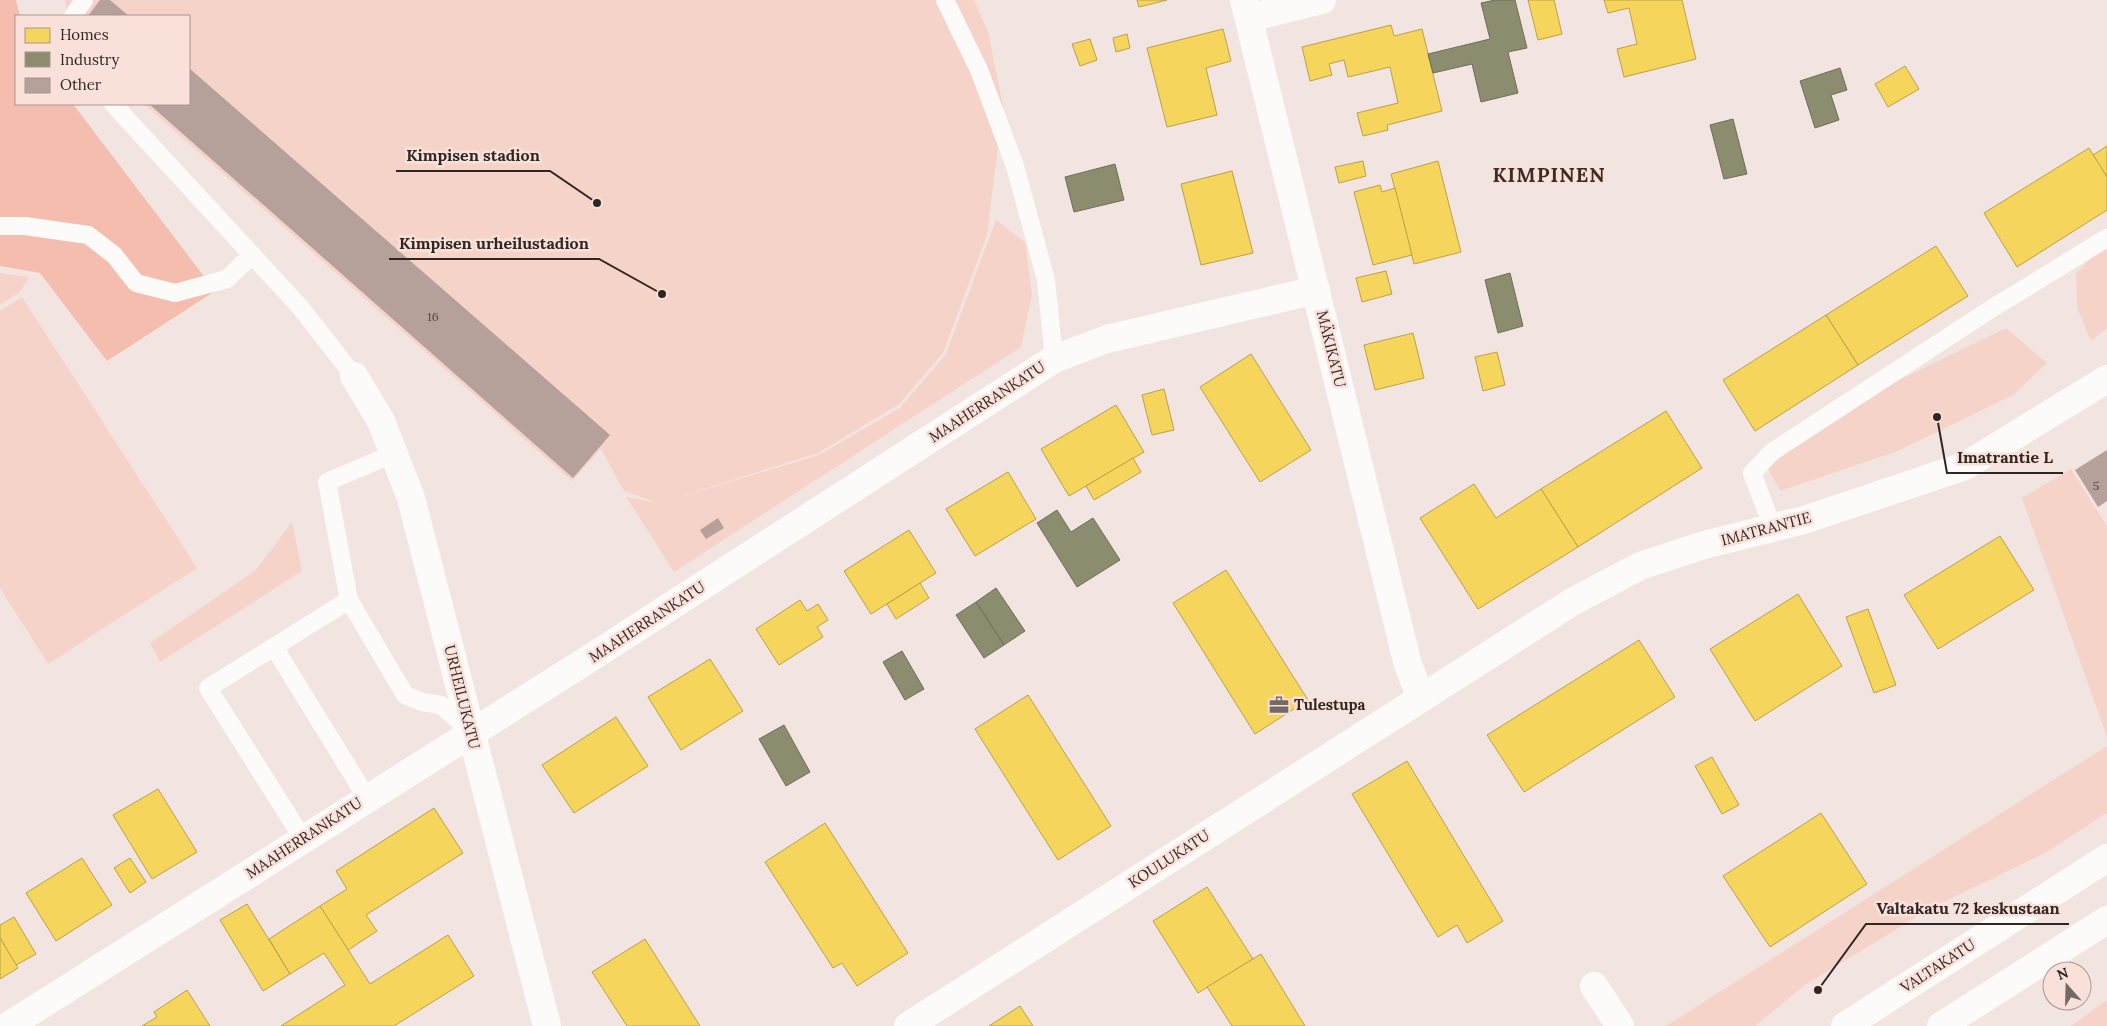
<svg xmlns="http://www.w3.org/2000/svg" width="2107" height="1026" viewBox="0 0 2107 1026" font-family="Lora,serif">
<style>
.green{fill:#f6d3c9}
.forest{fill:#f4bdae}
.homes{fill:#f6d55c;stroke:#baa04b}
.industry{fill:#8c8c6e;stroke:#706d58}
.building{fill:#b6a09a}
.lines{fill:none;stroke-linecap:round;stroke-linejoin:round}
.lane{stroke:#fdfbfa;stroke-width:18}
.street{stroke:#fdfbfa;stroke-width:28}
.secondary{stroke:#fdfbfa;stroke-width:28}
.primary{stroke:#fdfbfa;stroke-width:28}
.labels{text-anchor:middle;stroke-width:5;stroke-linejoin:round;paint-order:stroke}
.number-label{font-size:12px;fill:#514442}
.street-label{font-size:15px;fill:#2f2624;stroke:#f9e1da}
.poi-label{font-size:15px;font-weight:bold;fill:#2f2624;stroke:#f9e1da;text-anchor:start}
.district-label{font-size:20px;font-weight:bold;letter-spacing:1px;fill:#3d2b26;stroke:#f9e1da}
.leader{fill:none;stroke:#2f2624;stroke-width:2}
.callout-dot{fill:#2f2624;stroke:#f9e1da;stroke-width:2}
.callout-label{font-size:16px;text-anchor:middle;font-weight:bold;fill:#2f2624;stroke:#f9e1da;stroke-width:5;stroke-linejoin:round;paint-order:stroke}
</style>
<rect width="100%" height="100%" fill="#f2e5e1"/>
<!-- green -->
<g class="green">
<path d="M 65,0 L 974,0 L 988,32 L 1003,106 L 987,235 L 943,353 L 899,404 L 818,453 L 660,503 L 819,455 L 900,408 L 946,354 L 996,220 L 1025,242 L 1032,295 L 1021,347 L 674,572 L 626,497 L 658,503 L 624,491 L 601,449 L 572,481 L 144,104 L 189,104 L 189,16 L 67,16 Z"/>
<path d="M 2107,241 L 2107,328 L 2091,341 L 2077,308 L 2076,274 Z"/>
<path d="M 0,273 L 29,277 L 19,293 L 0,305 Z"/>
<path d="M 22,297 L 197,568 L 48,664 L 0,588 L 0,311 Z"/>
<path d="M 2006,328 L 2047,363 L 2013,395 L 1898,451 L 1780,491 L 1768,468 L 1787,450 L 1895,382 Z"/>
<path d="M 2071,469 L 2107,526 L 2107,737 L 2022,498 Z"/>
<path d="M 292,522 L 302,571 L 160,662 L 150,643 L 256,570 Z"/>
<path d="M 2107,746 L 2107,813 L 2045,853 L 1933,907 L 1805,985 L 1755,1026 L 1666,1026 Z"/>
<path d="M 2107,1000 L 2107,1026 L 2071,1026 Z"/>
</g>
<!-- forest -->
<path class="forest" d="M 0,0 L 16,0 L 20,16 L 16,16 L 16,104 L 73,104 L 215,291 L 107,361 L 40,273 L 0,266 Z"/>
<!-- homes -->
<g class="homes">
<path d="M 1137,0 L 1167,0 L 1139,7 Z"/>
<path d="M 1528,0 L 1554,0 L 1562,34 L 1538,40 Z"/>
<path d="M 1604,0 L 1682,0 L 1696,59 L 1624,77 L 1617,49 L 1637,44 L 1629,8 L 1608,13 Z"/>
<path d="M 1391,25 L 1394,36 L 1422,29 L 1442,111 L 1387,125 L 1388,130 L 1363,136 L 1357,113 L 1398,103 L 1390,67 L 1348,77 L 1344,60 L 1329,64 L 1332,75 L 1310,81 L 1302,47 Z"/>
<path d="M 1223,29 L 1231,61 L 1206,68 L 1217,115 L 1167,127 L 1147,48 Z"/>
<path d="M 1127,34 L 1130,48 L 1116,52 L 1113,38 Z"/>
<path d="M 1090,39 L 1097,60 L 1080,66 L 1072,44 Z"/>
<path d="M 1905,66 L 1919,89 L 1888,107 L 1875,84 Z"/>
<path d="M 2107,146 L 2107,177 L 2093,155 Z"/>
<path d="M 2089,148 L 2107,177 L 2107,210 L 2017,267 L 1984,213 Z"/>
<path d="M 1363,161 L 1366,176 L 1339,183 L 1335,167 Z"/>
<path d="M 1438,161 L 1461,252 L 1414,264 L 1391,174 Z"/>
<path d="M 1232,171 L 1253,253 L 1201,265 L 1181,184 Z"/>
<path d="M 1380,185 L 1382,192 L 1395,188 L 1412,255 L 1373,265 L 1354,192 Z"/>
<path d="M 1936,246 L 1968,296 L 1858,365 L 1826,315 Z"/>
<path d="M 1386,271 L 1392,294 L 1362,302 L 1356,278 Z"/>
<path d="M 1826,315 L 1858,365 L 1755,431 L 1723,380 Z"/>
<path d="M 1413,333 L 1424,378 L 1375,390 L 1364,345 Z"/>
<path d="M 1497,352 L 1505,385 L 1483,391 L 1475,357 Z"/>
<path d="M 1251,354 L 1311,450 L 1260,482 L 1200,387 Z"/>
<path d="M 1164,389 L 1174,430 L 1152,435 L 1142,395 Z"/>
<path d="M 1116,405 L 1144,452 L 1069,496 L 1041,449 Z"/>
<path d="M 1666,411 L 1702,468 L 1578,547 L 1541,489 Z"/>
<path d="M 1133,458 L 1141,472 L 1094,500 L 1086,486 Z"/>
<path d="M 1008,472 L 1036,519 L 975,556 L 946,509 Z"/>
<path d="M 1474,484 L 1496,518 L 1541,489 L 1578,547 L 1478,609 L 1420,518 Z"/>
<path d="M 909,530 L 936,573 L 871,614 L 844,571 Z"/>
<path d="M 2000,536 L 2034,590 L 1938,649 L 1904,595 Z"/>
<path d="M 1226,570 L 1308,700 L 1255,734 L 1173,603 Z"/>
<path d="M 920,583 L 929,598 L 896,619 L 887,604 Z"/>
<path d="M 1798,594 L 1842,666 L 1755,721 L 1710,649 Z"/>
<path d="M 800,600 L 807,611 L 818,604 L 828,620 L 817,627 L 823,637 L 779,665 L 756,629 Z"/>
<path d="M 1868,609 L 1896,685 L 1874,693 L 1846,617 Z"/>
<path d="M 1639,640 L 1675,697 L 1524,792 L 1487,735 Z"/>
<path d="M 710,659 L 743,711 L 681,750 L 648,697 Z"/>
<path d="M 1028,695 L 1111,826 L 1058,860 L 975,729 Z"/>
<path d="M 616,717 L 648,766 L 574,813 L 542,765 Z"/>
<path d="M 1712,757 L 1739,805 L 1722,814 L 1695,766 Z"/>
<path d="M 1407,761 L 1503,921 L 1467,943 L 1457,925 L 1438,937 L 1352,794 Z"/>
<path d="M 158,789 L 197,852 L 152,879 L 113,815 Z"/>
<path d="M 434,808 L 463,853 L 366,915 L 377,931 L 348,950 L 320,906 L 347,889 L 336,871 Z"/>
<path d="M 1821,813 L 1867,884 L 1770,947 L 1723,876 Z"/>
<path d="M 825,823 L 908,953 L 857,986 L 842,963 L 833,968 L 765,862 Z"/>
<path d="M 82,858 L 112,905 L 56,941 L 26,893 Z"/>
<path d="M 130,858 L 146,882 L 130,893 L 114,868 Z"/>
<path d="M 1207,887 L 1253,959 L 1198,993 L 1153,921 Z"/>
<path d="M 247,904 L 290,974 L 263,991 L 220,920 Z"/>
<path d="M 320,906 L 370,984 L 448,935 L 474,976 L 394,1026 L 281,1026 L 345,985 L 324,953 L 290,974 L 269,939 Z"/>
<path d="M 14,917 L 36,954 L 16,965 L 0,938 L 0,925 Z"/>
<path d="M 0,938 L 18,968 L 0,979 Z"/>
<path d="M 645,939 L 700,1026 L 627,1026 L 592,972 Z"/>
<path d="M 1261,954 L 1305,1026 L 1232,1026 L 1207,987 Z"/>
<path d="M 187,990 L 210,1026 L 142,1026 L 157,1017 L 154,1012 Z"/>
<path d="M 1020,1006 L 1033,1026 L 989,1026 Z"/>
</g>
<!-- industry -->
<g class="industry">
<path d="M 1495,0 L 1515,0 L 1527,48 L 1508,52 L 1518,93 L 1481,102 L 1472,64 L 1433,73 L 1428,54 L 1490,39 L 1481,3 Z"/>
<path d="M 1840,68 L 1847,90 L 1831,95 L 1839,120 L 1815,128 L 1800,81 Z"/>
<path d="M 1733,119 L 1747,174 L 1724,179 L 1710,125 Z"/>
<path d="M 1115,164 L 1124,200 L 1074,212 L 1065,177 Z"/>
<path d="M 1510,273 L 1523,326 L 1498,333 L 1485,280 Z"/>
<path d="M 1057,510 L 1071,532 L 1093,518 L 1120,560 L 1077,587 L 1037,523 Z"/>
<path d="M 996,588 L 1025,631 L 1004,645 L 976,602 Z"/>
<path d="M 976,602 L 1004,645 L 984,658 L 956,615 Z"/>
<path d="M 902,651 L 924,689 L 905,700 L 883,662 Z"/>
<path d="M 784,725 L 810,772 L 786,786 L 759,739 Z"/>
</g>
<!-- building -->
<g class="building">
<path d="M 100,0 L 110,0 L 129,16 L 88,16 Z"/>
<path d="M 189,68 L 610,435 L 573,478 L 149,104 L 189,104 Z"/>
<path d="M 2107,450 L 2107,501 L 2098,507 L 2075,470 Z"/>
<path d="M 718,518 L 724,528 L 706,539 L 700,530 Z"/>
</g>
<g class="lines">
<!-- lane -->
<g class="lane">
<path d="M 945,0 L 979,70 L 1015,166 L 1046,280 L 1054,359"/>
<path d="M 73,16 L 84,0"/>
<path d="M 113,104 L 300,307 L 354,376"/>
<path d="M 0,226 L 25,226 L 88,235 L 114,255 L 136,283 L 175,293 L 227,279 L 251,256"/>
<path d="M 395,453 L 327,482 L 349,600 L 405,695 L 422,702 L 441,705 L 470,731"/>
<path d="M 1773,528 L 1752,473 L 1772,452 L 1991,309 L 2107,238"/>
<path d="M 274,647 L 367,798"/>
<path d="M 303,839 L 208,688 L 349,600"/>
</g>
<!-- street -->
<g class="street">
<path d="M 1244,0 L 1408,665 L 1421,698"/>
<path d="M 1249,18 L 1322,0"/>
<path d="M 354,376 L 381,421 L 411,498 L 547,1026"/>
<path d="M 1594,986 L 1620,1026"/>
<path d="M 8,1026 L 581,664 L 1054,359 L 1107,339 L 1316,290"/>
</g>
<!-- secondary -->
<path class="secondary" d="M 908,1026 L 1572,602 L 1640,566 L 1704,545 L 1804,520 L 1965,466 L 2107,379"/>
<!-- primary -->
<g class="primary">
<path d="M 1845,1026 L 2107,858"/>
<path d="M 1941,1026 L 2107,920"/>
</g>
</g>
<!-- icons -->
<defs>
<symbol id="office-bare" viewBox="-9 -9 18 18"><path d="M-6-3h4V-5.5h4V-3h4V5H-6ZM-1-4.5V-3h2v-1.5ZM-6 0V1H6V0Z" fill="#736966" stroke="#f9e1da" stroke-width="2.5" paint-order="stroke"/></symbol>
</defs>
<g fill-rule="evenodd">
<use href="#office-bare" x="1265" y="691" width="28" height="28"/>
</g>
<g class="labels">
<!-- number labels -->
<g class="number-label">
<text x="433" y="321">16</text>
<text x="2096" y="490">5</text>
</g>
<!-- street labels -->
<g class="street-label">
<text transform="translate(1331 349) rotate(76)" y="5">MÄKIKATU</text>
<text transform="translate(987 402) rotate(-33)" y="5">MAAHERRANKATU</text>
<text transform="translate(1766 529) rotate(-15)" y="5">IMATRANTIE</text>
<text transform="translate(647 622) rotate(-33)" y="5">MAAHERRANKATU</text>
<text transform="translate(462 697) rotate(76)" y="5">URHEILUKATU</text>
<text transform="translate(304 838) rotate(-33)" y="5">MAAHERRANKATU</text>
<text transform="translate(1169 859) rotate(-33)" y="5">KOULUKATU</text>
<text transform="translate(1938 966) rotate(-33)" y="5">VALTAKATU</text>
</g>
<!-- poi labels -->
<g class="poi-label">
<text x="1294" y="710">Tulestupa</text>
</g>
<!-- district labels -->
<g class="district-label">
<text x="1549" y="182">KIMPINEN</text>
</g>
</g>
<!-- callouts -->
<path class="leader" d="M597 203L550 171H396M662 294L599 259H389M1937 417L1947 473H2063M1818 990L1866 924H2069"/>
<g class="callout-dot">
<circle cx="597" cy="203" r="5"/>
<circle cx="662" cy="294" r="5"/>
<circle cx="1937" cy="417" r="5"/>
<circle cx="1818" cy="990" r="5"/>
</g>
<g class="callout-label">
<text x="473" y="161">Kimpisen stadion</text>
<text x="494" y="249">Kimpisen urheilustadion</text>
<text x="2005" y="463">Imatrantie L</text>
<text x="1968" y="914">Valtakatu 72 keskustaan</text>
</g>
<!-- legend -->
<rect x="15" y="15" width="175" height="90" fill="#f9e1da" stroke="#a89691"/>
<rect x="25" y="28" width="25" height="15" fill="#f6d55c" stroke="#a89691"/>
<text x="60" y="40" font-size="15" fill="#2f2624">Homes</text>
<rect x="25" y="52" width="25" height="15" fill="#8c8c6e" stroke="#a89691"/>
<text x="60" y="65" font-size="15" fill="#2f2624">Industry</text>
<rect x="25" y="78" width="25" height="15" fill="#b6a09a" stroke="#a89691"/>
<text x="60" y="90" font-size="15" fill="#2f2624">Other</text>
<!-- north arrow -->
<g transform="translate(2067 986) rotate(340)"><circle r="24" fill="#f9e1da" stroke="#a89691"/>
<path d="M0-4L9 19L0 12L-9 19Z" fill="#736966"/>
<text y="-8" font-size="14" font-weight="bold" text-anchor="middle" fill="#2f2624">N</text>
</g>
</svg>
